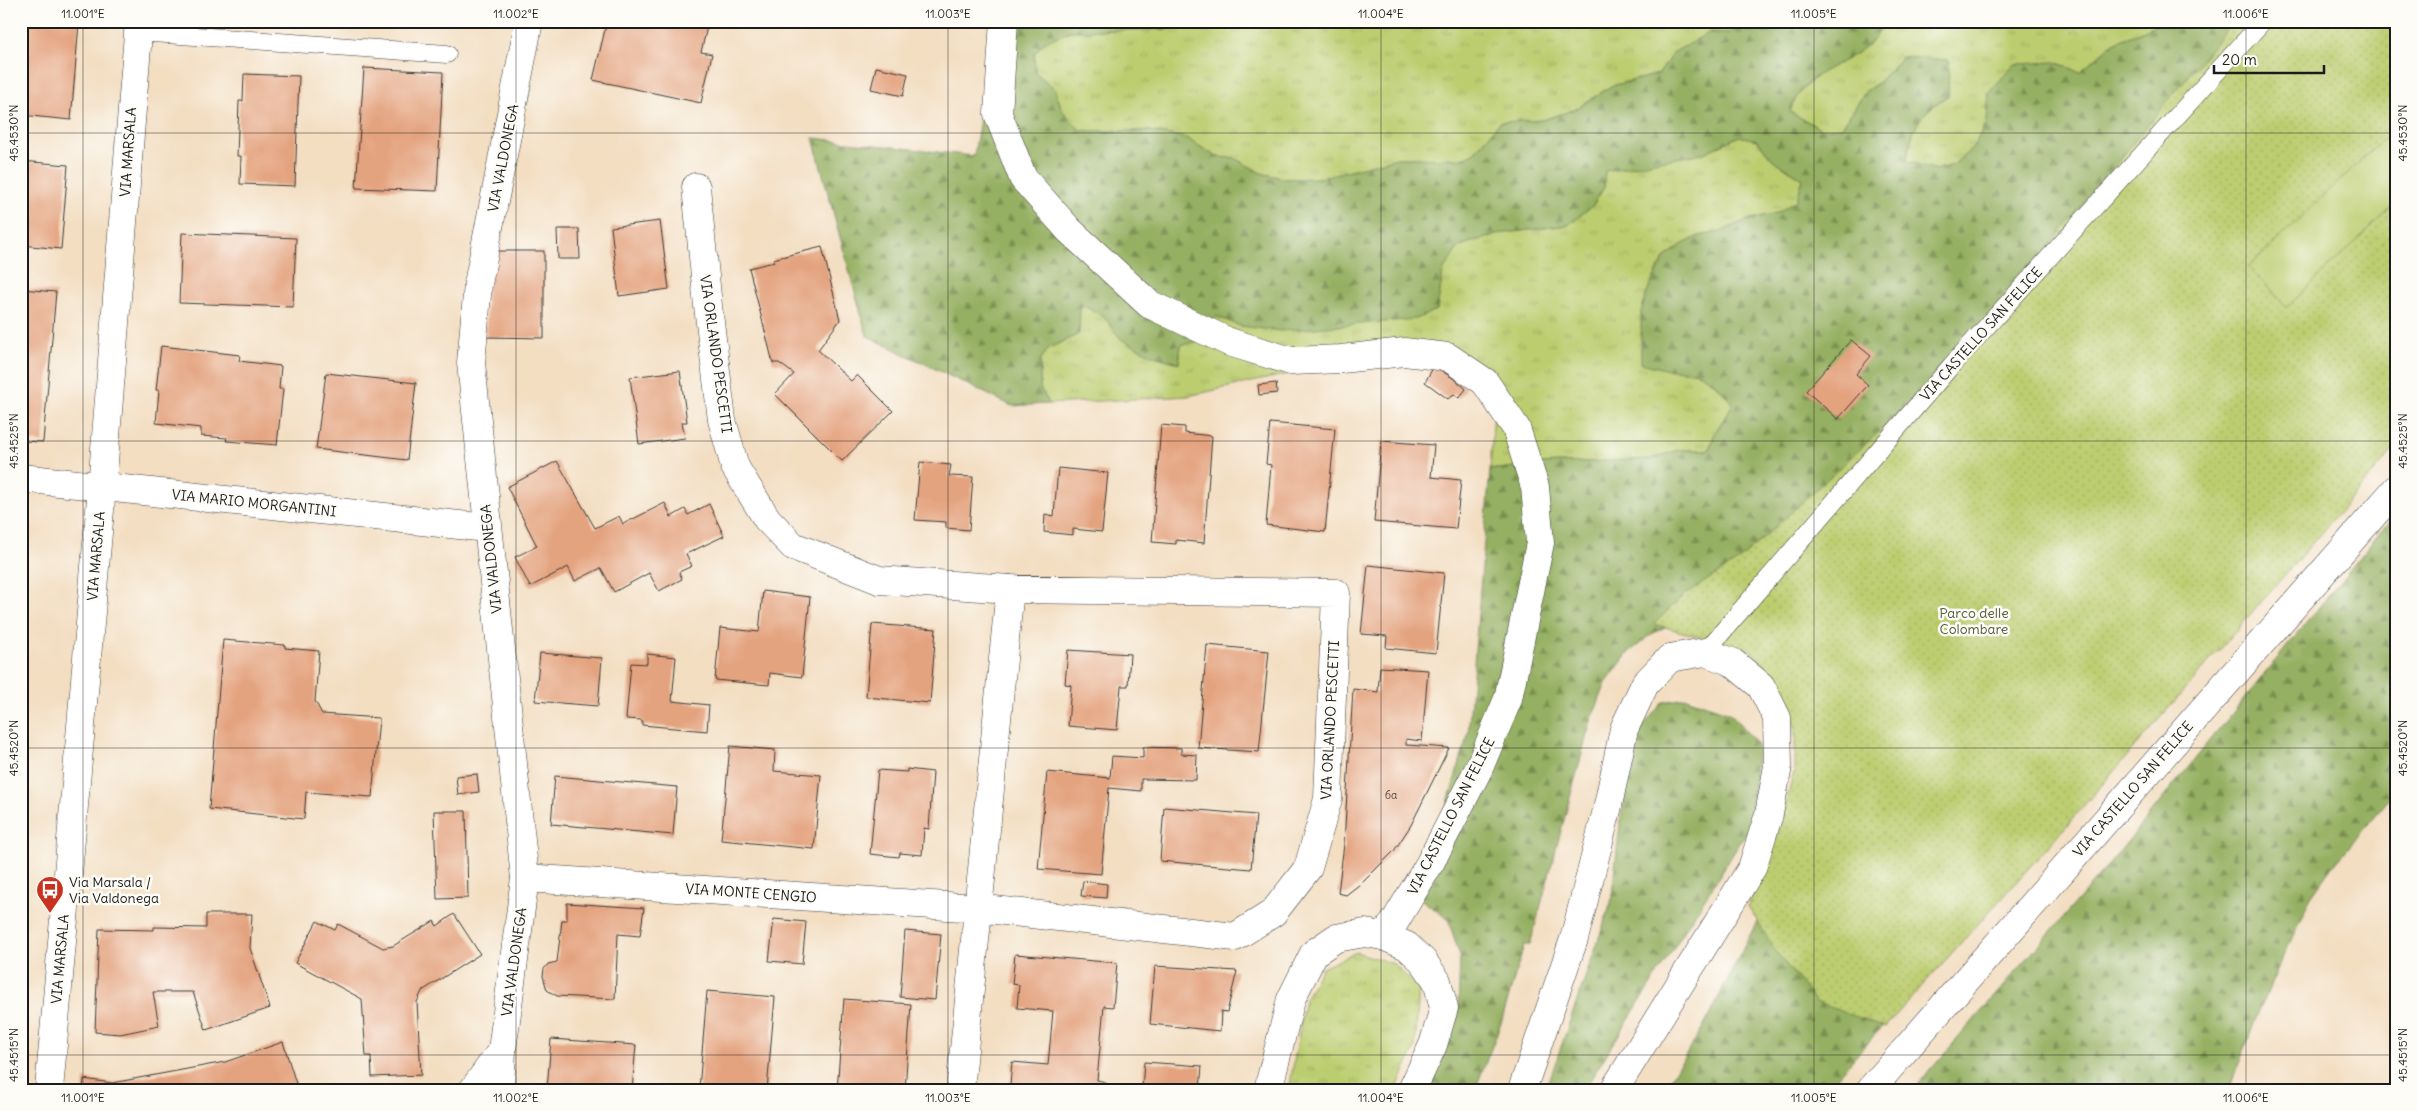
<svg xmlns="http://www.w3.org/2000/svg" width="2417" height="1111" viewBox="0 0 2417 1111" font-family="Delius,sans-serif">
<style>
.grass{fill:url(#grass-tufts);stroke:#6c7446}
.forest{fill:url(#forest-firs);stroke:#58663f}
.park{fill:url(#park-dots);stroke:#6c7446}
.garden{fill:#bccd70;stroke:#6c7446}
.building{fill:#e4a37f}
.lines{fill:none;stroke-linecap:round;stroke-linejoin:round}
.service-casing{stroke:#3c3935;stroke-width:19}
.minor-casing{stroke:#3c3935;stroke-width:29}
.tertiary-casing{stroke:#3c3935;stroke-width:29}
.service{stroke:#fff;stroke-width:18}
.minor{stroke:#fff;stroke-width:28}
.tertiary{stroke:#fff;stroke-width:28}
.ticks{fill:none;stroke:#1c1c1c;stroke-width:1;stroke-opacity:0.45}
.labels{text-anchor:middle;stroke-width:5;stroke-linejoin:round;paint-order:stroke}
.number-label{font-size:11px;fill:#4e3e35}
.street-label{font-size:14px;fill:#1c1c1c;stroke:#fdfcf7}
.park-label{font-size:14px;fill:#545a39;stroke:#fdfcf7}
.poi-label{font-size:14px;fill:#1c1c1c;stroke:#fdfcf7;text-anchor:start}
.neatline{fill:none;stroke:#1c1c1c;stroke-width:2}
.ticks-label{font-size:12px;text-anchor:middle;fill:#1c1c1c}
</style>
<defs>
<pattern id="grass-tufts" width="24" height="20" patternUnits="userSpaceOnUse" patternTransform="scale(1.25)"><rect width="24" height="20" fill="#bccd70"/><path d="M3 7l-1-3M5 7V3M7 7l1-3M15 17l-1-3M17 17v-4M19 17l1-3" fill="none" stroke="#a1af60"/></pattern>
<pattern id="forest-firs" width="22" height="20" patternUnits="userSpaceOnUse" patternTransform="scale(1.25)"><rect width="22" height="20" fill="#95b062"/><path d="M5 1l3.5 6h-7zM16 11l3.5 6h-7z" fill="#798e50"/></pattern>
<pattern id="park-dots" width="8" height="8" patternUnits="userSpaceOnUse" patternTransform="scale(1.25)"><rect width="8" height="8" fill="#bccd70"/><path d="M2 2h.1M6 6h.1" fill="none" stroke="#a1af60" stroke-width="1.8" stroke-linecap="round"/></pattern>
</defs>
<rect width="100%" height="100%" fill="#fdfcf7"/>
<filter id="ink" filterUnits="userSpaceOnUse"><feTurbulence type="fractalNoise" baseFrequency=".02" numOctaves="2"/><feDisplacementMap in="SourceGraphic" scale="10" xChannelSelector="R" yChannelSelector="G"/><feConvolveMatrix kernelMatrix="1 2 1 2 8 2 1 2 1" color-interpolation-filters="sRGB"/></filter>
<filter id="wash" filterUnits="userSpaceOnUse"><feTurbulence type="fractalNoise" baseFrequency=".0096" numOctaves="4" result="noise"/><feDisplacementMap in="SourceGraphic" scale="20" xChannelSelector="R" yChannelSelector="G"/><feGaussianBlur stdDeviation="1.12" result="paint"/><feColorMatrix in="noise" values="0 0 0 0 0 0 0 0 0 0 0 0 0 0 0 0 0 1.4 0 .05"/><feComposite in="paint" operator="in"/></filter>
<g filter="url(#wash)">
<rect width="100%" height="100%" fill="#f3dec2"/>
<!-- grass -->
<g class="grass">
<path d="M 1237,21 L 1742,21 L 1737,28 L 1728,34 L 1710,32 L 1673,53 L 1659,74 L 1611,86 L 1576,109 L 1543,120 L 1500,122 L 1473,154 L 1458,159 L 1397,158 L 1320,178 L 1286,179 L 1261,173 L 1234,158 L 1217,157 L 1186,138 L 1150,131 L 1081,131 L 1062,110 L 1055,89 L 1035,72 L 1034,54 L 1044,42 L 1070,31 L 1168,29 L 1184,25 Z"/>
<path d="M 1885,21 L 2158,21 L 2156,25 L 2112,44 L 2080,72 L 2055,62 L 1989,92 L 1987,123 L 1972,149 L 1953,165 L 1936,170 L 1907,161 C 1911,128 1919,113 1948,96 L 1949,60 L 1902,57 L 1878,83 L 1866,91 L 1842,127 L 1821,129 L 1790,112 L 1795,97 L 1824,69 L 1847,59 L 1872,40 Z"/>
<path d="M 1739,136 L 1757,140 L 1772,159 L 1803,179 L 1796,201 L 1777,213 L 1747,220 L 1720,232 L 1699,236 L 1665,257 L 1649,287 L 1641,312 L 1664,369 C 1703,372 1708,373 1733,404 L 1715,433 L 1709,450 L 1678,450 L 1652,459 L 1540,464 L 1490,470 L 1494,410 L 1430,343 L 1188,396 L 1049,404 L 1040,388 L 1040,360 L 1049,348 L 1079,334 L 1080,304 L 1103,316 L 1122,339 L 1154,356 L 1179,363 L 1181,345 L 1216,316 L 1240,326 L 1437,310 L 1443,271 L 1459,246 L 1497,234 L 1568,225 L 1593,205 L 1604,187 L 1604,171 L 1704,153 Z"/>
<path d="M 1356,952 L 1394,964 L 1419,989 L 1415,1048 L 1396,1090 L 1289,1090 L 1305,999 L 1322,968 Z"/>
</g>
<!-- forest -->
<g class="forest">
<path d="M 996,21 L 1237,21 L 1184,25 L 1168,29 L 1070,31 L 1044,42 L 1034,54 L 1035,72 L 1055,89 L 1062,110 L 1081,131 L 1150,131 L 1186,138 L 1217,157 L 1234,158 L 1261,173 L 1286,179 L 1320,178 L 1397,158 L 1458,159 L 1473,154 L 1500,122 L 1543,120 L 1576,109 L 1611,86 L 1659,74 L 1673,53 L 1710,32 L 1728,34 L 1737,28 L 1742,21 L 1885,21 C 1881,27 1877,36 1872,41 C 1844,69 1805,67 1790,112 L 1821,129 L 1842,127 L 1866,91 L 1878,83 L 1902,57 L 1949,60 L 1948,96 C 1919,112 1911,128 1907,161 L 1936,170 L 1953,165 L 1972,149 L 1987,123 L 1989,92 L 2015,64 L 2055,62 L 2080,72 L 2112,44 L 2156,25 L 2158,21 L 2190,21 L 2210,28 L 2214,21 L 2396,21 L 2121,756 L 1826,1090 L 1664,1090 L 1705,1024 L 1781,874 L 1812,787 L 1787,666 L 1679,620 L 1655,632 L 1629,652 L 1606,683 L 1590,724 L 1530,945 L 1524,945 L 1501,1023 L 1475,1090 L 1423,1090 L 1458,1010 L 1460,956 L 1448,919 L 1419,898 L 1468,735 L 1490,470 L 1540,464 L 1652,459 L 1678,450 L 1709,450 L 1715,433 L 1733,404 L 1717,385 L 1697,372 L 1664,369 L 1641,363 L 1641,312 L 1649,287 L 1665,257 L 1683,244 L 1699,236 L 1720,232 L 1747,220 L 1777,213 L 1796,201 L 1803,179 L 1772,159 L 1757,140 L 1739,136 L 1704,153 L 1605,171 L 1604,187 L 1593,205 L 1568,225 L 1497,234 L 1459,246 L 1443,271 L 1437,310 L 1416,319 L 1281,331 L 1240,326 L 1216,316 L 1206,339 L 1181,345 L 1179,363 L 1154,356 L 1121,339 L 1103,316 L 1080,304 L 1079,334 L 1049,348 L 1040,360 L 1040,388 L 1049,404 L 1012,406 L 867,336 L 813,138 L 974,156 Z"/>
<path d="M 2396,513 L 2396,791 L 2331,868 L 2310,898 L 2258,1013 L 2229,1090 L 1913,1090 L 2111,862 Z"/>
<path d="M 1686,698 L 1730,713 L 1758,745 L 1750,827 L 1584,1090 L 1546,1090 L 1611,903 L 1621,816 L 1638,732 L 1663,702 Z"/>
</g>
<!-- park -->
<path class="park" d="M 2233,21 L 2396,21 L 2396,447 L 2054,840 L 1885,1027 L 1816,1002 L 1777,953 L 1748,906 L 1779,830 L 1795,768 L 1795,725 L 1779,682 L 1753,652 L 1654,624 L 1684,595 L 1738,561 L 1951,366 Z"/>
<!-- garden -->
<path class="garden" d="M 2396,127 L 2396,203 L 2287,307 L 2249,267 Z"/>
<g id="blocks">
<!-- building -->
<g class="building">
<path d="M 21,21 L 79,23 L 71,120 L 21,115 Z"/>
<path d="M 607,21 L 694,21 L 694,24 L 707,27 L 701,52 L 712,54 L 701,103 L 593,80 Z"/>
<path d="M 876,67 L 908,74 L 903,96 L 871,89 Z"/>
<path d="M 364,68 L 443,72 L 437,191 L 356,188 Z"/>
<path d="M 244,74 L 299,76 L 295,186 L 240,184 L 241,156 L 237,156 L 239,101 L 243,101 Z"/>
<path d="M 21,161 L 68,165 L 61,249 L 21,245 Z"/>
<path d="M 660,221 L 669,289 L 619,296 L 611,227 Z"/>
<path d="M 557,229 L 579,229 L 580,259 L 558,259 Z"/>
<path d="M 182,233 L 296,238 L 293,307 L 179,303 Z"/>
<path d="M 822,247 L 840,320 L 818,350 L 851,381 L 857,375 L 893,411 L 842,461 L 775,394 L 794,374 L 779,363 L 773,363 L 749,268 L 774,262 L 773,259 Z"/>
<path d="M 487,251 L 544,251 L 544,338 L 486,337 Z"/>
<path d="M 21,289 L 56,292 L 43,442 L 21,441 Z"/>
<path d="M 1851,340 L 1871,356 L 1856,374 L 1868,385 L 1838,419 L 1806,391 Z"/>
<path d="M 161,346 L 240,355 L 239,361 L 281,366 L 279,389 L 283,389 L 277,445 L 226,441 L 227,438 L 201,436 L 201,428 L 156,423 L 159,390 L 156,390 Z"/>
<path d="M 1434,366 L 1456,380 L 1466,389 L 1459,398 L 1454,394 L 1448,399 L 1425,382 Z"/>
<path d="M 680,371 L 687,422 L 682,422 L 685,438 L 639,444 L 630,377 Z"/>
<path d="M 326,373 L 416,383 L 407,460 L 316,449 Z"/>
<path d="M 1276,383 L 1277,393 L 1259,395 L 1258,385 Z"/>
<path d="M 1270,423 L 1335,429 L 1325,532 L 1266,525 L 1271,465 L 1266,464 Z"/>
<path d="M 1161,425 L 1185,427 L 1185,433 L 1212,436 L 1204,543 L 1176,540 L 1176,544 L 1152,542 Z"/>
<path d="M 1381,441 L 1434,445 L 1431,477 L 1461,480 L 1456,529 L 1374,522 Z"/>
<path d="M 557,461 L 595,528 L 619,516 L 623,524 L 665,503 L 671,517 L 685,509 L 688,515 L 709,504 L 724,536 L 686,554 L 692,566 L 679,572 L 682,579 L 659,591 L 649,573 L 614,592 L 601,568 L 575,581 L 568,567 L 530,587 L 515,557 L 537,546 L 507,487 Z"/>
<path d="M 920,462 L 951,465 L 949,476 L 973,477 L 969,530 L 946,528 L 946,522 L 915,520 Z"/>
<path d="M 1058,468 L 1108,473 L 1102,532 L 1073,529 L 1073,535 L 1044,532 L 1045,514 L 1054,516 Z"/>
<path d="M 1368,565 L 1444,573 L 1436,653 L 1386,648 L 1387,636 L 1361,634 Z"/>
<path d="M 763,591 L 810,597 L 802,677 L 770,673 L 769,685 L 715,680 L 720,628 L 759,632 Z"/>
<path d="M 21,604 L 25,605 L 23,628 L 21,628 Z"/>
<path d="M 872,624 L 936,629 L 930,703 L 866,697 Z"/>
<path d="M 223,640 L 285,645 L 285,648 L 319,651 L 315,701 L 322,714 L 379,718 L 372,797 L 306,792 L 304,819 L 209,809 Z"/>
<path d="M 1207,645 L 1269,651 L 1259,752 L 1198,748 Z"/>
<path d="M 1068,650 L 1130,654 L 1128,686 L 1121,686 L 1117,730 L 1068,726 L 1071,685 L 1065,684 Z"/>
<path d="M 540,653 L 602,658 L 598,706 L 535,701 Z"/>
<path d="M 647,654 L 676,657 L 672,701 L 709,705 L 707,731 L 642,725 L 642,720 L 626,719 L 631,663 L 647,664 Z"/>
<path d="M 1380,667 L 1428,670 L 1422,741 L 1406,739 L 1406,745 L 1449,748 L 1411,825 L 1394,851 L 1364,881 L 1346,895 L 1338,893 L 1344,844 L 1353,689 L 1378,692 Z"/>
<path d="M 730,746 L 775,750 L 774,771 L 821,775 L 814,849 L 721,840 Z"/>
<path d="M 1143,747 L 1181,748 L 1181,754 L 1197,755 L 1196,780 L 1141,779 L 1141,791 L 1109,788 L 1101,874 L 1038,869 L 1047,772 L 1110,778 L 1112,756 L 1143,758 Z"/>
<path d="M 907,769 L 933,772 L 929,829 L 924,828 L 922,855 L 900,853 L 899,857 L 870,854 L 878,770 L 907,772 Z"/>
<path d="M 477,774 L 479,792 L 458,795 L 456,776 Z"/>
<path d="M 555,776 L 677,787 L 673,835 L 551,824 Z"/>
<path d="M 1164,807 L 1256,815 L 1251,869 L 1160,861 Z"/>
<path d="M 434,811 L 466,811 L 468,898 L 437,899 Z"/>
<path d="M 1083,881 L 1107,884 L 1106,898 L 1081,896 Z"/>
<path d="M 567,903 L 644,908 L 640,936 L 618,934 L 615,999 L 557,996 L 547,990 L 543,976 L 544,969 L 548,964 L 557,962 L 562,920 L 567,920 Z"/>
<path d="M 206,914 L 252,914 L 250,948 L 270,1008 L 206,1030 L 193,992 L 153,992 L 159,1026 L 120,1034 L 95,1032 L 99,929 L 154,930 L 154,927 L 206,928 Z"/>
<path d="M 454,914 L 480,954 L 422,991 L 417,1002 L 421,1075 L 372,1077 L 371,1056 L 366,1056 L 362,999 L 295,963 L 317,921 L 335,930 L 338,924 L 383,948 L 393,946 L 434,921 L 437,926 Z"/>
<path d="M 774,919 L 806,922 L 802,964 L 769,961 Z"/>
<path d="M 905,931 L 941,934 L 935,1000 L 900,997 Z"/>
<path d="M 1015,954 L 1117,963 L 1113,1007 L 1104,1006 L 1097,1080 L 1106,1082 L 1106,1090 L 1003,1090 L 1003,1085 L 1010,1085 L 1012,1062 L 1048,1065 L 1053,1011 L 1017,1008 L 1019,985 L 1012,984 Z"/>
<path d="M 1155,966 L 1237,971 L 1227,1012 L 1221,1011 L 1220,1031 L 1150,1024 Z"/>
<path d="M 707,991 L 775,997 L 767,1090 L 699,1090 Z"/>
<path d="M 844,999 L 911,1004 L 905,1090 L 837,1090 Z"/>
<path d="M 551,1039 L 636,1045 L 632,1090 L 547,1090 Z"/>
<path d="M 283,1042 L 298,1090 L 83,1090 L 84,1079 L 112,1083 L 225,1062 Z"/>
<path d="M 1144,1062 L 1202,1066 L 1200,1090 L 1142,1090 Z"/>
</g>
</g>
</g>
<g filter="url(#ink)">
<use href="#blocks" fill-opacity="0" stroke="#3c3935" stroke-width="1"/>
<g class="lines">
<defs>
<g id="service">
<path d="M 138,32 L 447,54"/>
<path d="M 1705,652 L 1951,366 L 2263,21"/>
</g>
<g id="minor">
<path d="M 1004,21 L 998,114 L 1023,178 L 1069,230 L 1149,304 L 1229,342 L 1291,361 L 1341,359 L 1404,352 L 1448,357 L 1485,382 L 1516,428 L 1535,487 L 1540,543 L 1508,699 L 1479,768 L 1430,863 L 1394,923 L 1383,936"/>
<path d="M 21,478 L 487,528"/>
<path d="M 525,878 L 977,908 L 1235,937 L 1273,913 L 1308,868 L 1328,799 L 1336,593 L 1010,589 L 879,580 L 793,546 L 767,519 L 735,467 L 722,420 L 708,306 L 696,187"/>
<path d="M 473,1090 L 502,1050 L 525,878 L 471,363 L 478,284 L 529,21"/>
<path d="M 500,1090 L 502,1050"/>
<path d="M 960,1090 L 1010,589"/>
</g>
<g id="tertiary">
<path d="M 49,1090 L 102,487 L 139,21"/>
<path d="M 1268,1090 L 1291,999 L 1314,953 L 1336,938 L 1365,933 L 1383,936 L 1407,946 L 1423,961 L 1437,981 L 1444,1008 L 1433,1045 L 1412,1090"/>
<path d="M 1522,1090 L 1574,939 L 1607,810 L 1624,729 L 1645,684 L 1670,658 L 1705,652 L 1732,662 L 1761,686 L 1777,718 L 1778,766 L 1769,814 L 1752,868 L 1614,1090"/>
<path d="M 1870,1090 L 2396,489"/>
</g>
</defs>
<!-- service casing -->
<use href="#service" class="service-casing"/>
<!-- minor casing -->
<use href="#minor" class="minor-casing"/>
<!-- tertiary casing -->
<use href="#tertiary" class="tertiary-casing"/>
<!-- service -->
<use href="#service" class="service"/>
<!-- minor -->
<use href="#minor" class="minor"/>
<!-- tertiary -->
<use href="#tertiary" class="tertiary"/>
</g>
</g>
<!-- ticks -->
<path class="ticks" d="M 83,21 L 83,1090M 516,21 L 516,1090M 948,21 L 948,1090M 1381,21 L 1381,1090M 1814,21 L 1814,1090M 2246,21 L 2246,1090M 21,133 L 2396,133M 21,441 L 2396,441M 21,748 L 2396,748M 21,1055 L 2396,1055"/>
<!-- icons -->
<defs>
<symbol id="bus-pin" viewBox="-11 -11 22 30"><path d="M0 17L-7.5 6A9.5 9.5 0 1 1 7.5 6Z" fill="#c8321e" stroke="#fdfcf7"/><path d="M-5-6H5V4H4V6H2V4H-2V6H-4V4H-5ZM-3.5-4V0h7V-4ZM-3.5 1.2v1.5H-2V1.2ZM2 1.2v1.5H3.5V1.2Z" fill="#fff"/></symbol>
</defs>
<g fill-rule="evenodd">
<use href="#bus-pin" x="34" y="874" width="32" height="43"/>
</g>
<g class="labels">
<!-- number labels -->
<g class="number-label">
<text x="1391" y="799">6a</text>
</g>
<!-- street labels -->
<g class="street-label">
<text transform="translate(128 152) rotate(-86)" y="5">VIA MARSALA</text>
<text transform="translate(503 158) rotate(-79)" y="5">VIA VALDONEGA</text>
<text transform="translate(1981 334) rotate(-48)" y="5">VIA CASTELLO SAN FELICE</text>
<text transform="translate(716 354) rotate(82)" y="5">VIA ORLANDO PESCETTI</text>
<text transform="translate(254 503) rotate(6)" y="5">VIA MARIO MORGANTINI</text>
<text transform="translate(96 556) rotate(-85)" y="5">VIA MARSALA</text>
<text transform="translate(491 559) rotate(-96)" y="5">VIA VALDONEGA</text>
<text transform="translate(1330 720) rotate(-87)" y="5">VIA ORLANDO PESCETTI</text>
<text transform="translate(2133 789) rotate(-49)" y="5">VIA CASTELLO SAN FELICE</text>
<text transform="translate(1451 816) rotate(-63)" y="5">VIA CASTELLO SAN FELICE</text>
<text transform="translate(751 893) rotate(4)" y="5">VIA MONTE CENGIO</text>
<text transform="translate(60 959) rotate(-85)" y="5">VIA MARSALA</text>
<text transform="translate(514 962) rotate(-82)" y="5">VIA VALDONEGA</text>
</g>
<!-- park labels -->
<g class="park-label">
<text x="1974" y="618">Parco delle<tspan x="1974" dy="16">Colombare</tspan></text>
</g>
<!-- poi labels -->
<g class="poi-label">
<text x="69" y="887">Via Marsala /<tspan x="69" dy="16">Via Valdonega</tspan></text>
</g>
</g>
<!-- margin -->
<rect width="2417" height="1111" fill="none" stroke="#fdfcf7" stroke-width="55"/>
<!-- scale -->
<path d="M2214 65v8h110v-8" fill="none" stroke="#1c1c1c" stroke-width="2.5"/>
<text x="2222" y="65" font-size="15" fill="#1c1c1c" stroke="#fdfcf7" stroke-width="4" paint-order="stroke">20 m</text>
<rect x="28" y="28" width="2362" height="1056" class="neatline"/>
<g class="ticks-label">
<text x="83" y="18">11.001°E</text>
<text x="516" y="18">11.002°E</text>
<text x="948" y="18">11.003°E</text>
<text x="1381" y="18">11.004°E</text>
<text x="1814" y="18">11.005°E</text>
<text x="2246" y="18">11.006°E</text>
<text transform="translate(14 133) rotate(-90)" y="4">45.4530°N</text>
<text transform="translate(2403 133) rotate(-90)" y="4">45.4530°N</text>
<text transform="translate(14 441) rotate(-90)" y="4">45.4525°N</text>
<text transform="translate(2403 441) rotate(-90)" y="4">45.4525°N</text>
<text transform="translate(14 748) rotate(-90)" y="4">45.4520°N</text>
<text transform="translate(2403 748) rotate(-90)" y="4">45.4520°N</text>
<text transform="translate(14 1055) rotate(-90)" y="4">45.4515°N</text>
<text transform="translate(2403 1055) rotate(-90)" y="4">45.4515°N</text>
<text x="83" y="1102">11.001°E</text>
<text x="516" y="1102">11.002°E</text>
<text x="948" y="1102">11.003°E</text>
<text x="1381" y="1102">11.004°E</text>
<text x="1814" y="1102">11.005°E</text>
<text x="2246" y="1102">11.006°E</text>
</g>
</svg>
